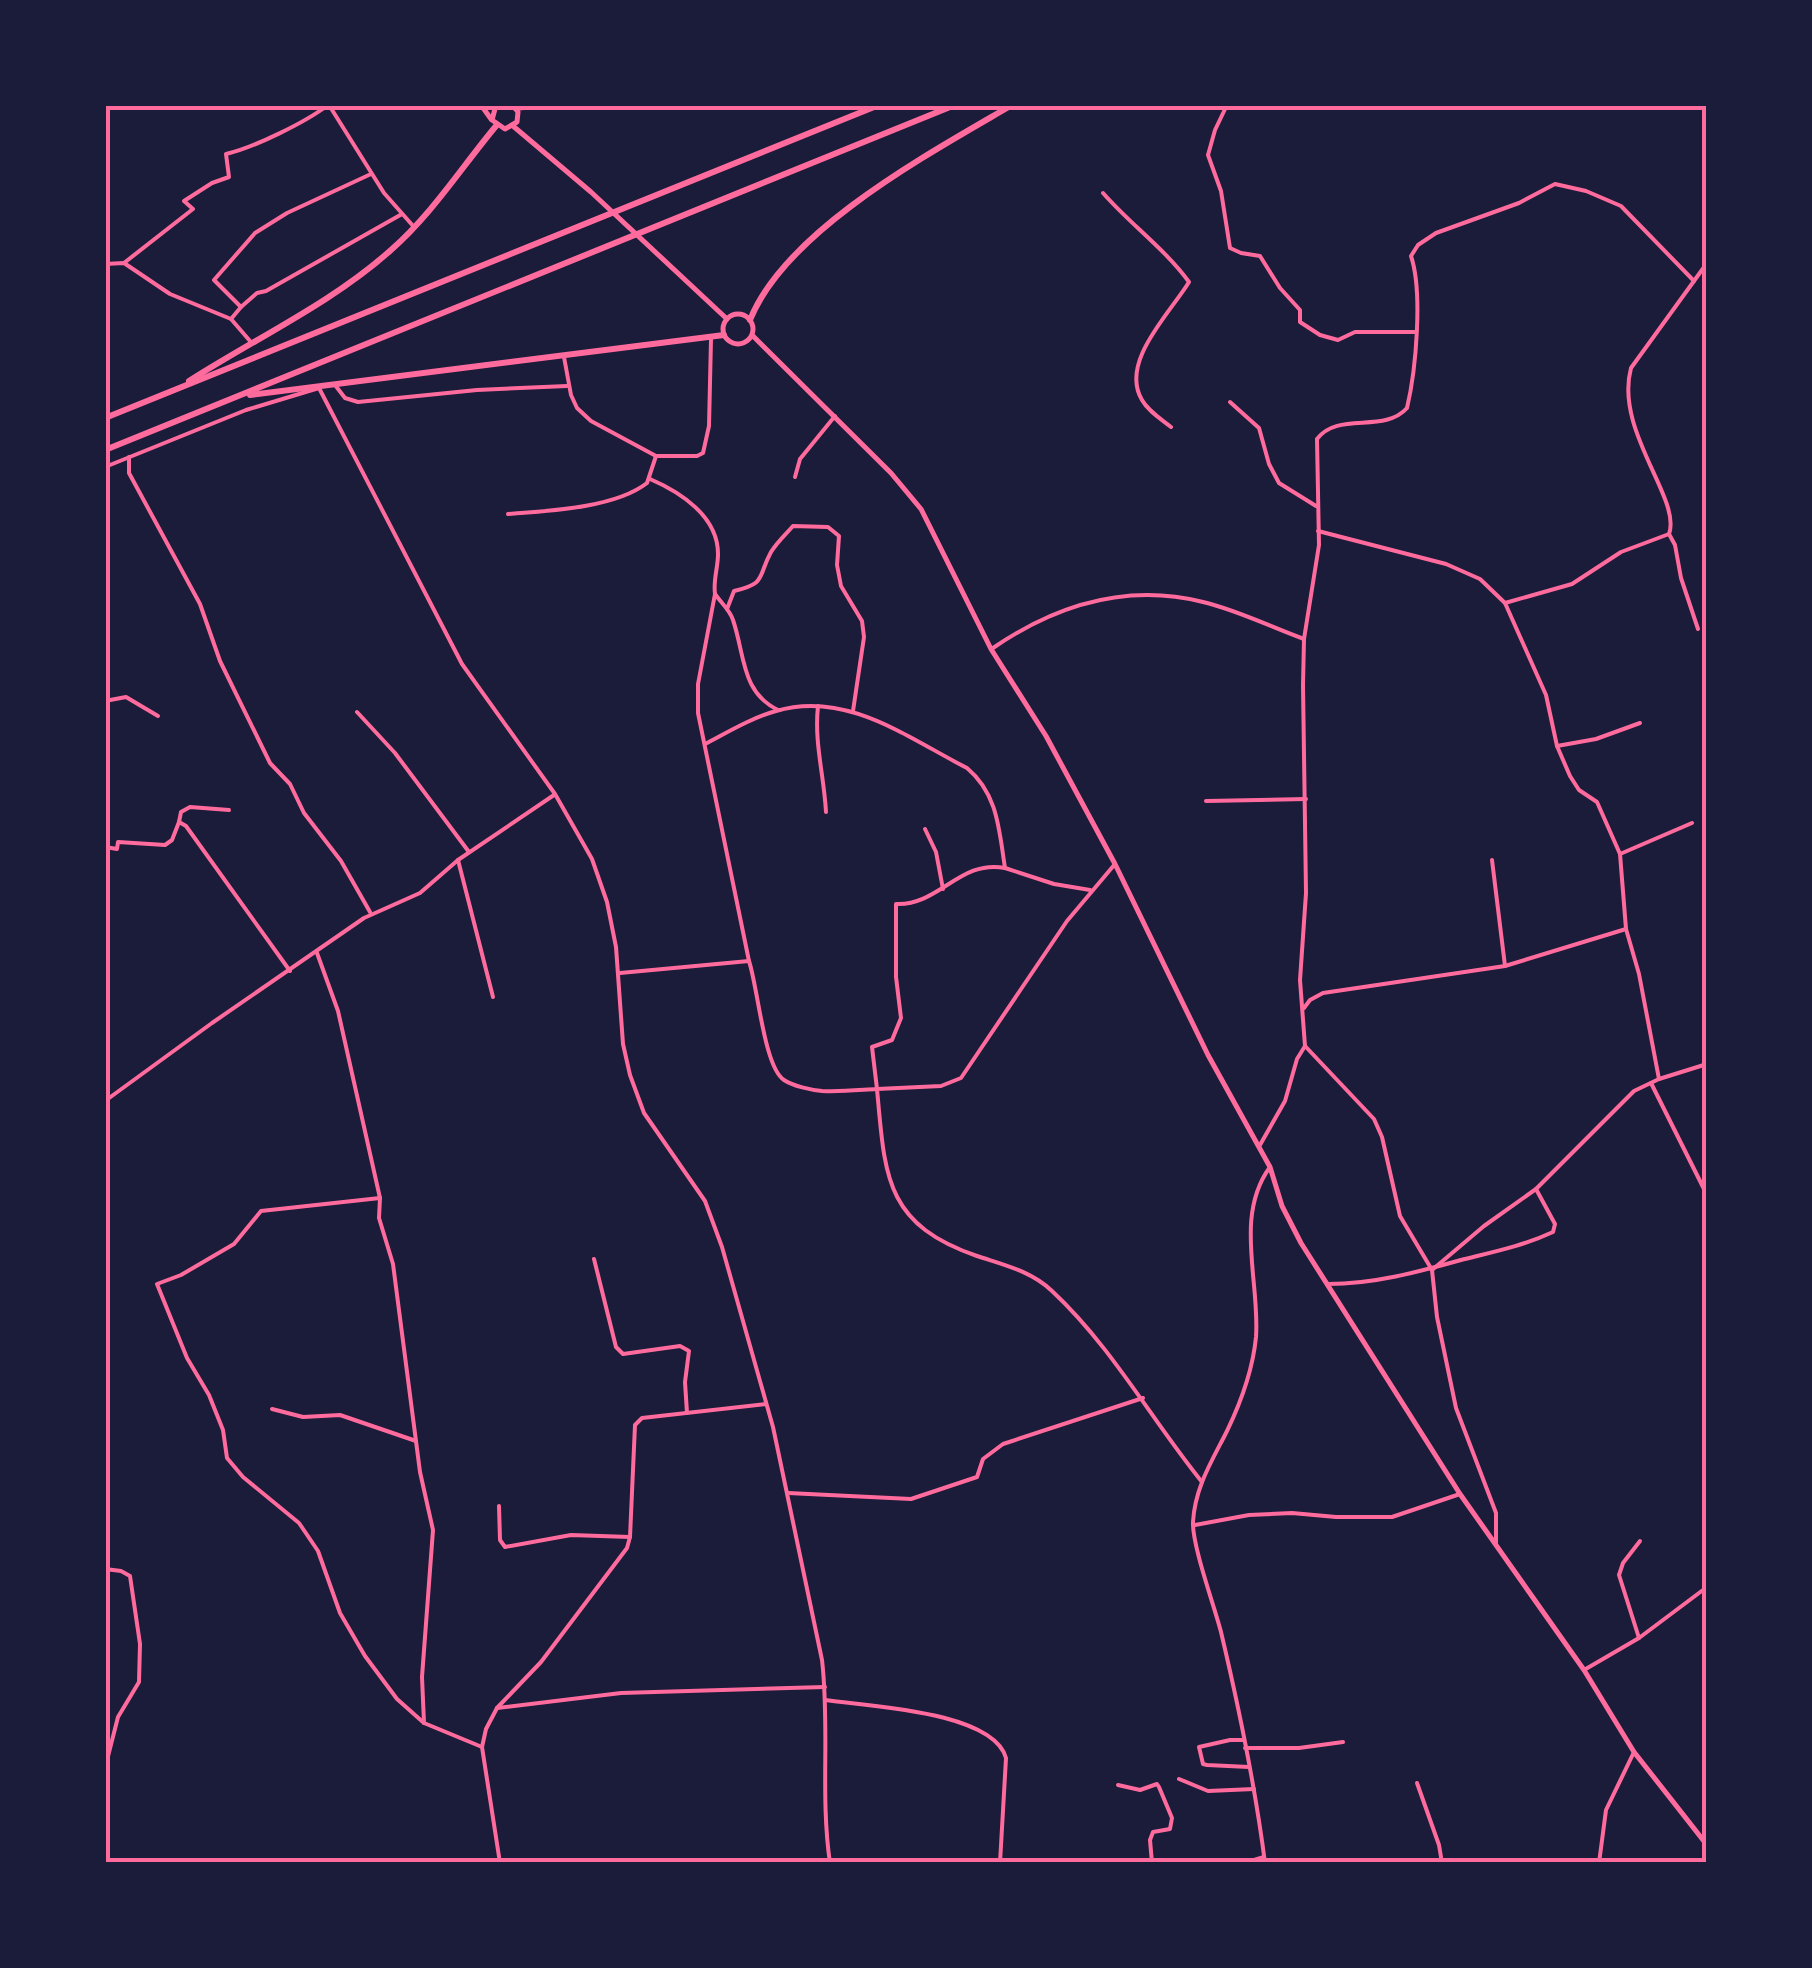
<svg xmlns="http://www.w3.org/2000/svg" width="1812" height="1968" viewBox="0 0 1812 1968" font-family="'Asap Condensed',sans-serif">
<style>
.lines{fill:none;stroke-linecap:round;stroke-linejoin:round}
.minor{stroke:#ff6b9d;stroke-width:4}
.secondary{stroke:#ff6b9d;stroke-width:5}
.trunk{stroke:#ff6b9d;stroke-width:6}
.neatline{fill:none;stroke:#ff6b9d;stroke-width:4}
</style>
<rect width="100%" height="100%" fill="#1b1b3a"/>
<g class="lines">
<!-- minor -->
<g class="minor">
<path d="M 329,105 L 384,193 L 414,227"/>
<path d="M 1227,105 L 1215,130 L 1208,155 L 1221,191 L 1230,248 L 1241,253 L 1260,256 L 1280,288 L 1300,310 L 1300,322 L 1320,335 L 1338,340 L 1355,332 L 1415,332"/>
<path d="M 105,112 L 111,105"/>
<path d="M 1103,193 C 1130,224 1165,249 1189,282 C 1171,312 1119,362 1142,400 C 1148,411 1161,419 1171,427"/>
<path d="M 124,263 L 193,209 L 184,201 L 212,183 L 229,177 L 226,154 C 253,148 306,122 328,105"/>
<path d="M 105,264 L 124,263 L 170,294 L 231,319 L 250,341"/>
<path d="M 241,307 L 257,293 L 266,291 L 402,214"/>
<path d="M 231,319 L 241,307 L 214,280 L 255,233 L 287,213 L 371,174"/>
<path d="M 564,357 L 571,395 L 577,408 L 591,421 L 656,456 L 697,456 L 703,453 L 709,426 L 711,339"/>
<path d="M 335,385 L 345,398 L 358,402 L 477,390 L 567,386"/>
<path d="M 1230,402 L 1259,428 L 1269,464 L 1279,483 L 1316,506"/>
<path d="M 129,457 L 129,473 L 200,604 L 220,661 L 270,763 L 290,784 L 304,813 L 341,861 L 370,912"/>
<path d="M 105,467 L 246,410 L 319,388 L 462,664 L 555,794 L 592,859 L 607,902 L 616,947 L 623,1044 L 630,1075 L 644,1113 L 705,1201 L 722,1247 L 773,1427 L 822,1660 C 830,1728 820,1796 830,1863"/>
<path d="M 795,477 L 800,459 L 835,416"/>
<path d="M 650,479 C 680,492 718,516 718,554 C 718,568 713,580 715,594 C 722,604 730,610 733,620 C 745,655 741,692 778,710"/>
<path d="M 508,514 C 548,511 615,508 647,483 L 656,456"/>
<path d="M 1318,531 L 1446,564 L 1480,579 L 1505,603 L 1546,695 L 1557,746 L 1570,776 L 1579,790 L 1597,802 L 1620,854 L 1626,929 L 1639,974 L 1659,1079"/>
<path d="M 1669,534 L 1675,545 L 1681,578 L 1698,629"/>
<path d="M 715,594 L 698,684 L 698,713 L 749,961 C 758,988 764,1067 784,1080 C 793,1086 811,1090 822,1091 C 840,1092 859,1090 877,1089 L 872,1047 L 892,1040 L 901,1018 L 896,977 L 896,904 C 939,906 960,859 1005,868"/>
<path d="M 1505,603 L 1572,584 L 1621,552 L 1669,534 C 1682,499 1614,431 1631,368 L 1707,263"/>
<path d="M 727,609 L 734,591 C 767,583 757,578 771,552 C 777,542 786,534 793,526 L 828,527 L 839,536 L 837,565 L 841,586 L 862,621 L 864,637 L 853,711"/>
<path d="M 993,648 C 1056,605 1127,583 1203,602 C 1237,610 1271,627 1304,639"/>
<path d="M 105,701 L 126,697 L 158,716"/>
<path d="M 818,706 C 814,743 824,775 826,812"/>
<path d="M 357,712 L 395,753 L 469,852"/>
<path d="M 705,744 C 728,732 751,718 776,711 C 846,690 908,738 967,768 C 998,794 999,830 1005,868 L 1054,884 L 1090,890"/>
<path d="M 1557,746 L 1596,739 L 1640,723"/>
<path d="M 1206,801 L 1306,799"/>
<path d="M 179,822 L 181,812 L 190,807 L 229,810"/>
<path d="M 925,829 L 936,852 L 943,889"/>
<path d="M 105,847 L 117,849 L 118,842 L 165,845 L 172,840 L 179,822 L 186,826 L 290,971"/>
<path d="M 1620,854 L 1692,823"/>
<path d="M 458,860 L 493,997"/>
<path d="M 1492,860 L 1505,966"/>
<path d="M 1115,864 L 1067,921 L 961,1078 L 941,1086 L 877,1089 C 885,1175 884,1224 977,1256 C 1004,1265 1031,1271 1052,1291 C 1112,1347 1151,1419 1202,1482"/>
<path d="M 317,953 L 338,1011 L 380,1198 L 379,1218 L 393,1264 L 420,1472 L 433,1530 L 422,1677 L 424,1723"/>
<path d="M 620,973 L 749,961"/>
<path d="M 1304,1008 L 1310,1000 L 1323,993 L 1505,966 L 1626,929"/>
<path d="M 1305,1046 L 1374,1119 L 1382,1137 L 1400,1216 L 1432,1270 L 1437,1317 L 1456,1408 L 1496,1513 L 1496,1544"/>
<path d="M 1651,1083 L 1707,1195"/>
<path d="M 105,1101 L 212,1023 L 364,918 L 420,893 L 458,860 L 554,795"/>
<path d="M 1260,1145 L 1285,1101 L 1297,1059 L 1305,1046 L 1300,980 L 1306,893 L 1303,685 L 1304,639 L 1319,545 L 1317,439 C 1338,411 1384,434 1407,408 C 1416,370 1423,292 1411,256 L 1418,245 L 1436,233 L 1519,203 L 1555,184 L 1586,191 L 1621,206 L 1694,281"/>
<path d="M 380,1198 L 261,1211 L 234,1244 L 181,1275 L 157,1284 L 187,1358 L 209,1395 L 223,1430 L 227,1458 L 243,1477 L 299,1523 L 318,1551 L 340,1613 L 365,1656 L 397,1699 L 424,1723 L 482,1747"/>
<path d="M 594,1259 L 616,1347 L 623,1354 L 680,1346 L 689,1351 L 685,1382 L 687,1413"/>
<path d="M 1432,1270 L 1484,1226 L 1536,1189 L 1634,1091 L 1659,1079 L 1707,1064"/>
<path d="M 1328,1284 C 1374,1284 1418,1272 1461,1260 C 1493,1252 1523,1246 1553,1232 L 1555,1224 L 1536,1189"/>
<path d="M 272,1409 L 303,1417 L 340,1415 L 416,1441"/>
<path d="M 788,1493 L 911,1499 L 977,1477 L 983,1459 L 1003,1444 L 1143,1398"/>
<path d="M 499,1506 L 500,1540 L 505,1547 L 571,1535 L 630,1537"/>
<path d="M 1195,1525 L 1249,1515 L 1292,1513 L 1336,1517 L 1392,1517 L 1460,1494"/>
<path d="M 105,1569 L 121,1571 L 130,1576 L 140,1644 L 139,1682 L 118,1717 L 105,1768"/>
<path d="M 1639,1638 L 1619,1575 L 1623,1563 L 1640,1541"/>
<path d="M 1584,1670 L 1639,1638 L 1707,1587"/>
<path d="M 825,1700 C 866,1706 993,1711 1006,1758 L 1000,1863"/>
<path d="M 497,1708 L 621,1693 L 825,1687"/>
<path d="M 1244,1740 L 1230,1740 L 1199,1747 L 1203,1764 L 1207,1765 L 1249,1767"/>
<path d="M 1245,1748 L 1299,1748 L 1343,1742"/>
<path d="M 1179,1779 L 1208,1791 L 1254,1789"/>
<path d="M 1417,1783 L 1439,1845 L 1442,1863"/>
<path d="M 1118,1785 L 1140,1790 L 1157,1784 L 1159,1787 L 1172,1818 L 1170,1829 L 1153,1832 L 1150,1840 L 1152,1863"/>
<path d="M 500,1863 L 482,1747 L 486,1729 L 497,1708 L 541,1662 L 627,1548 L 630,1537 L 635,1425 L 642,1418 L 766,1404"/>
<path d="M 1244,1863 L 1264,1857"/>
<path d="M 1265,1863 C 1255,1785 1239,1708 1221,1632 C 1214,1605 1192,1545 1193,1522 C 1195,1487 1212,1461 1227,1431 C 1241,1402 1253,1368 1256,1337 C 1260,1281 1234,1216 1270,1167"/>
<path d="M 1599,1863 L 1606,1810 L 1634,1752"/>
</g>
<!-- secondary -->
<g class="secondary">
<path d="M 481,105 L 491,119"/>
<path d="M 496,105 L 492,120 L 505,129 L 517,122 L 518,112 L 513,105"/>
<path d="M 513,126 L 591,192 L 727,319"/>
<circle cx="738" cy="329" r="15"/>
<path d="M 753,336 L 891,473 L 921,509 L 991,649 L 1046,736 L 1115,864 L 1208,1055 L 1270,1167 L 1282,1206 L 1301,1243 L 1460,1494 L 1584,1670 L 1634,1752 L 1707,1845"/>
</g>
<!-- trunk -->
<g class="trunk">
<path d="M 515,108 L 541,105"/>
<path d="M 750,320 C 786,230 930,153 1012,105"/>
<path d="M 189,381 C 256,338 332,303 391,250 C 432,214 461,168 496,126"/>
<path d="M 250,395 L 724,335"/>
<path d="M 105,418 L 879,105"/>
<path d="M 105,450 L 955,105"/>
</g>
</g>
<!-- border -->
<rect width="1812" height="1968" fill="none" stroke="#1b1b3a" stroke-width="215"/>
<rect x="108" y="108" width="1596" height="1752" class="neatline"/>
</svg>
